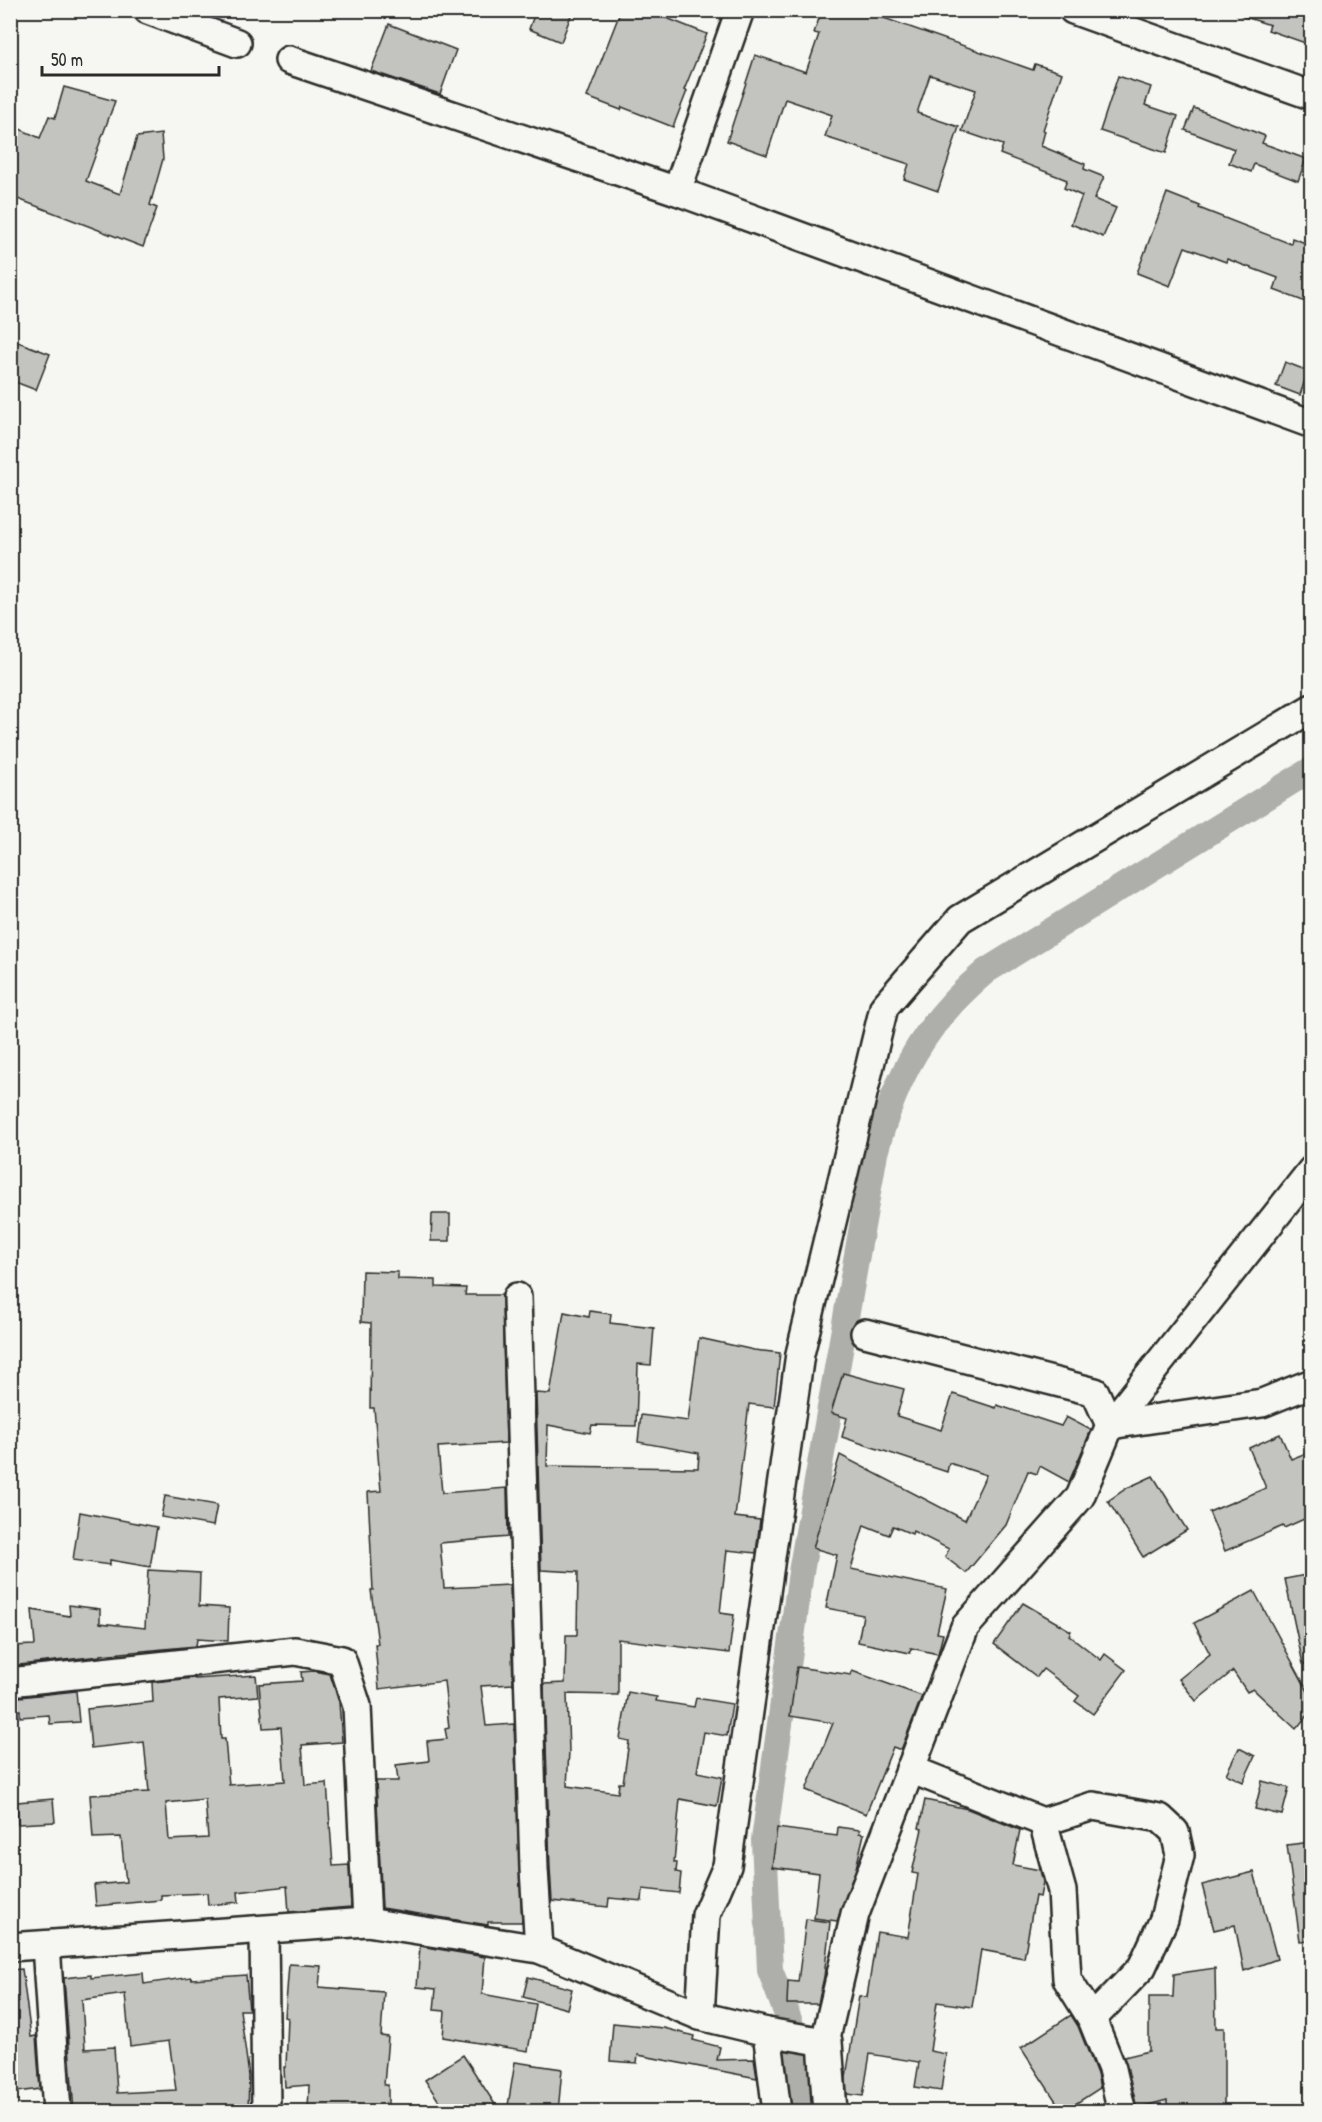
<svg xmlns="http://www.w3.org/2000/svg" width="1322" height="2122" viewBox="0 0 1322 2122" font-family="'Patrick Hand',sans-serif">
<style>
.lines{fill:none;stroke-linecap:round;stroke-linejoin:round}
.canal{stroke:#aeaeab;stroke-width:26}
.building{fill:#c3c3c0;stroke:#2b2b2b;stroke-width:1.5;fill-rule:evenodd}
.street-casing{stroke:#2b2b2b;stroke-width:32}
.secondary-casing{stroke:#2b2b2b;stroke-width:38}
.street{stroke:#f6f6f2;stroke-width:27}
.secondary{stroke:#f6f6f2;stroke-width:33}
</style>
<rect width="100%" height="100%" fill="#f6f6f2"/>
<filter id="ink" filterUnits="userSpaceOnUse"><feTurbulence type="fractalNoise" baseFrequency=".0167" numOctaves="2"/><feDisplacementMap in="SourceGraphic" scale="12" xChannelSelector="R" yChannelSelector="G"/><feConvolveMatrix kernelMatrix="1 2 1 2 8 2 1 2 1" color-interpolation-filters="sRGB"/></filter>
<g filter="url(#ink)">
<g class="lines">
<!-- canal -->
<path class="canal" d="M 803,2112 L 791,2025 L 770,1970 L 764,1840 L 801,1572 L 875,1153 C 896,1076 924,1023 986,971 L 1312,769"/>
</g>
<!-- building -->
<g class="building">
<path d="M 536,10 L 573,10 L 561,42 L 529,29 Z"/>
<path d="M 621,10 L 646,10 L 707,34 L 684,90 L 687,91 L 673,127 L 622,107 L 621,110 L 587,97 Z"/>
<path d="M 822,10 L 861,10 L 1033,70 L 1035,64 L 1062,73 L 1043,130 L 1045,131 L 1041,146 L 1085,164 L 1084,169 L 1104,177 L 1094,199 L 1116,208 L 1103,237 L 1071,224 L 1082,196 L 1064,188 L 1067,180 L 1000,154 L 1003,145 L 962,131 L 976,90 L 930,75 L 917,113 L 959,127 L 938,191 L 904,179 L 909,164 L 825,137 L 832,115 L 785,99 L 767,155 L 727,141 L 755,55 L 806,72 L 819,34 L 814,33 Z"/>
<path d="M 1236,10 L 1311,10 L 1311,45 L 1268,30 L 1270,25 L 1236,14 Z"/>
<path d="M 389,24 L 456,50 L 440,94 L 371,71 Z"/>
<path d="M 1118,76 L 1151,87 L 1145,105 L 1178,116 L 1166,153 L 1100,131 Z"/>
<path d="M 64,87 L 115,101 L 86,181 L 120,194 L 137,137 L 161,134 L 163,159 L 150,205 L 157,208 L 143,247 L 10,196 L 10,152 L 20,129 L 40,138 L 49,116 L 55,118 Z"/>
<path d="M 1194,108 L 1265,136 L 1262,143 L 1306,159 L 1298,181 L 1254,164 L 1251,172 L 1229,163 L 1234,149 L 1185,130 Z"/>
<path d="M 1167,193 L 1200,206 L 1199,208 L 1291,244 L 1292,238 L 1311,245 L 1311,304 L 1274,290 L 1278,278 L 1227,259 L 1226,262 L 1185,247 L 1170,286 L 1137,273 Z"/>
<path d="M 10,339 L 50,354 L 36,390 L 10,380 Z"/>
<path d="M 1285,362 L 1308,371 L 1300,395 L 1276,386 Z"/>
<path d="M 432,1214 L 450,1214 L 450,1241 L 431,1241 Z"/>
<path d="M 362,1271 L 398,1272 L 398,1279 L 436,1280 L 436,1287 L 466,1288 L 465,1295 L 502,1295 L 506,1443 L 438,1447 L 442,1493 L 507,1488 L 508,1537 L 440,1543 L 444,1588 L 510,1585 L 513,1684 L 481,1686 L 486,1726 L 514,1724 L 522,1922 L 488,1922 L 488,1925 L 382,1908 L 376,1781 L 398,1781 L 396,1765 L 429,1761 L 427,1741 L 447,1739 L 445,1729 L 449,1728 L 444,1681 L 379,1689 L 375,1644 L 378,1644 L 371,1590 L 373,1590 L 368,1492 L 381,1491 L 374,1408 L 370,1408 L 371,1323 L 361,1322 Z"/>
<path d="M 590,1311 L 611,1314 L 610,1323 L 654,1328 L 651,1365 L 638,1364 L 636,1426 L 592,1425 L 590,1433 L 548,1425 L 547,1466 L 698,1468 L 699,1453 L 638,1442 L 641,1415 L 688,1421 L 699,1338 L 754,1350 L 780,1353 L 774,1407 L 749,1404 L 735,1517 L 760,1520 L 756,1553 L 727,1550 L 720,1613 L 734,1615 L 729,1653 L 618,1639 L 618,1695 L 567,1694 L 569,1751 L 567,1786 L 618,1793 L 619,1783 L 623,1783 L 629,1741 L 620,1739 L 628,1692 L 657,1697 L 656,1701 L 694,1707 L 696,1698 L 732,1704 L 727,1736 L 704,1732 L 697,1772 L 722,1777 L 717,1806 L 680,1799 L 674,1862 L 677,1863 L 676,1872 L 681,1873 L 679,1893 L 643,1889 L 642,1901 L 609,1898 L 608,1907 L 552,1901 L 550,1868 L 544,1684 L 565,1683 L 566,1635 L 577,1635 L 578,1572 L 541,1570 L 536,1393 L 550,1394 L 564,1312 L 589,1317 Z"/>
<path d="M 843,1373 L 904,1389 L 897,1416 L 941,1430 L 953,1394 L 996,1408 L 997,1405 L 1061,1426 L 1066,1417 L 1091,1430 L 1069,1482 L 1040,1466 L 1037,1474 L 1028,1471 L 1006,1525 L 966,1573 L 945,1557 L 949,1549 L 913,1531 L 912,1534 L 893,1526 L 889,1535 L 864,1525 L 851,1569 L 947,1589 L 937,1633 L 943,1634 L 938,1654 L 911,1648 L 910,1653 L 858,1642 L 863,1615 L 826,1608 L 837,1555 L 813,1548 L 840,1455 L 965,1520 L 986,1475 L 949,1463 L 947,1472 L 842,1437 L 847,1418 L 831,1413 Z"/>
<path d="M 1280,1434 L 1291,1459 L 1311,1451 L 1311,1516 L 1284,1528 L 1283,1526 L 1225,1551 L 1209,1512 L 1266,1488 L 1249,1448 Z"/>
<path d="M 1153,1476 L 1187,1530 L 1143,1557 L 1108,1501 L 1127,1488 Z"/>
<path d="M 165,1496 L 217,1505 L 213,1526 L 161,1517 Z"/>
<path d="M 80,1512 L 157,1527 L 150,1567 L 110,1560 L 110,1565 L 73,1560 Z"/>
<path d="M 148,1570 L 200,1573 L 199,1606 L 229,1608 L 228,1641 L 197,1639 L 196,1646 L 100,1655 L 100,1656 L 10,1666 L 10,1646 L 35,1645 L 32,1610 L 70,1616 L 69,1605 L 100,1609 L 100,1623 L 145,1628 Z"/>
<path d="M 1311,1574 L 1311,1663 L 1303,1664 L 1285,1579 Z"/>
<path d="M 1254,1591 L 1311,1697 L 1311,1711 L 1296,1729 L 1253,1689 L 1247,1692 L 1233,1671 L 1196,1701 L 1179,1679 L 1210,1654 L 1194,1623 Z"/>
<path d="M 1023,1603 L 1071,1631 L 1069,1635 L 1101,1660 L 1105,1654 L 1126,1670 L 1093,1714 L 1075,1701 L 1079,1696 L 1043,1669 L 1037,1677 L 994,1644 Z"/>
<path d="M 797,1667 L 851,1675 L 852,1671 L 922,1696 L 901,1750 L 893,1747 L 866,1814 L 806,1790 L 833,1723 L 790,1716 Z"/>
<path d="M 314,1671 L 330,1674 L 339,1702 L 342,1742 L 302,1745 L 305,1785 L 327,1783 L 333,1866 L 349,1865 L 351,1907 L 289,1912 L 287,1886 L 238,1892 L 239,1902 L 208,1905 L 207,1893 L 161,1895 L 161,1900 L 96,1906 L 94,1885 L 126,1882 L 121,1837 L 93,1838 L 90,1795 L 149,1792 L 144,1742 L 91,1748 L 87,1709 L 153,1702 L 152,1682 L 195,1678 L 195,1679 L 256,1675 L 258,1696 L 219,1699 L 221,1739 L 225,1739 L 229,1785 L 285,1781 L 281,1727 L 263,1728 L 259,1684 L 302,1681 L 301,1672 ZM 205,1799 L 208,1838 L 169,1840 L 166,1803 Z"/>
<path d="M 76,1691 L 79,1722 L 50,1724 L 49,1715 L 20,1717 L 20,1710 L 10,1711 L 10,1698 Z"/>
<path d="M 1239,1748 L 1255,1756 L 1243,1782 L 1226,1774 Z"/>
<path d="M 1262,1781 L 1289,1788 L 1282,1815 L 1255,1809 Z"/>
<path d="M 53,1799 L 55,1822 L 18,1824 L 17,1802 Z"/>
<path d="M 925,1800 L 968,1809 L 1020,1830 L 1013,1865 L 1040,1870 L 1043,1882 L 1040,1897 L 1035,1896 L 1024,1958 L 981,1950 L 972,2007 L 937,2002 L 930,2051 L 946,2054 L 941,2091 L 915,2087 L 919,2062 L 870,2054 L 863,2096 L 847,2094 L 846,2077 L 859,1996 L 867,1997 L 877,1932 L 908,1937 L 918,1874 L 912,1873 L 922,1829 L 919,1828 Z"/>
<path d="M 838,1827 L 860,1830 L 859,1833 L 864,1834 L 856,1868 L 837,1921 L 814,1918 L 819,1873 L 772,1867 L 777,1828 L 837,1836 Z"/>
<path d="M 1311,1842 L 1311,1940 L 1300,1941 L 1287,1845 Z"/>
<path d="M 1254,1872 L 1277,1959 L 1244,1971 L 1235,1925 L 1214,1930 L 1202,1885 Z"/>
<path d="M 806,1919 L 830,1922 L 824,1977 L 818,2004 L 787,2004 L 788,1981 L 798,1982 Z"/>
<path d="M 420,1946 L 485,1957 L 482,1994 L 536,2004 L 528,2051 L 443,2037 L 445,2011 L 434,2010 L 436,1989 L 417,1987 Z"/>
<path d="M 289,1964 L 321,1966 L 319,1987 L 384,1992 L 381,2036 L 388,2037 L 384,2085 L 388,2085 L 388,2112 L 308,2112 L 309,2085 L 285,2087 L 284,2067 L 286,2067 L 288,2018 L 285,2017 Z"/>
<path d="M 1215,1968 L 1216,2028 L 1224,2028 L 1224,2111 L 1167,2112 L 1167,2100 L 1137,2108 L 1124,2057 L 1149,2051 L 1149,1997 L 1173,1997 L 1174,1974 Z"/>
<path d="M 22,1969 L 31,2037 L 36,2036 L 40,2089 L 10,2093 L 10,1970 Z"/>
<path d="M 143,1973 L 144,1984 L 191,1977 L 192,1979 L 246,1975 L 249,2010 L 240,2010 L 249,2076 L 248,2112 L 74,2112 L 64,1978 L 91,1975 L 91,1978 ZM 125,1994 L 130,2046 L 169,2041 L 176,2090 L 117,2093 L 114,2047 L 85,2049 L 82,2000 Z"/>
<path d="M 528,1977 L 572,1989 L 567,2009 L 523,1997 Z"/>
<path d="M 1071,2015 L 1078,2026 L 1097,2074 L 1100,2088 L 1063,2112 L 1021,2048 Z"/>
<path d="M 613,2023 L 664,2028 L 694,2036 L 693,2040 L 720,2047 L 717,2060 L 754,2059 L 757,2078 L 638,2055 L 637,2063 L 610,2061 Z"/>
<path d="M 463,2055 L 500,2112 L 446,2112 L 425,2080 Z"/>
<path d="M 515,2062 L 562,2069 L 558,2112 L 507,2112 Z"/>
</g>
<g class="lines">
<defs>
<g id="street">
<path d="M 148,10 L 237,43"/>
<path d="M 1073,10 L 1310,95"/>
<path d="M 289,60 L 677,191 L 1312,424"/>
<path d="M 677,191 L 740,10"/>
<path d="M 517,1297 L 534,1869 L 539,1949"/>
<path d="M 865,1333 L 1095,1392 L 1110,1425 L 1262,1403 L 1312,1383"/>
<path d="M 10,1682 L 295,1651 L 342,1660 L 357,1706 L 367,1922"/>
<path d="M 910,1769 L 1043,1822 L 1093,1806 L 1160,1818 L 1175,1832 L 1180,1855 L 1164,1919 L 1142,1967 L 1092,2019"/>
<path d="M 1043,1822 L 1062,1891 L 1067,1979 L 1092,2019 L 1112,2069 L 1122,2112"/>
<path d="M 264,1930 L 266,2112"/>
<path d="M 46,1945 L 57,2112"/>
<path d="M 10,1947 L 367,1922 L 539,1949 L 700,2016 L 767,2032 L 825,2042 L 855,1914 L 965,1627 L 1080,1497 L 1110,1425 L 1312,1170"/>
<path d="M 700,2016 L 706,1915 L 727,1866 L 800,1354 L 884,1007 L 960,919 L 1312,708"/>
<path d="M 767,2032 L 777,2112"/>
</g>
<path id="secondary" d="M 825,2042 L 830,2112"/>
</defs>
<!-- street casing -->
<use href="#street" class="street-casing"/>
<!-- secondary casing -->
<use href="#secondary" class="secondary-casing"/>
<!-- street -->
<use href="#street" class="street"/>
<!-- secondary -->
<use href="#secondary" class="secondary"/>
</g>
</g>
<!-- margin -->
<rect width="1322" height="2122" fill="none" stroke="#f6f6f2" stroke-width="36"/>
<rect x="18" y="18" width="1286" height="2086" fill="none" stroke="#2b2b2b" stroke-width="2" filter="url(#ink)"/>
<!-- scale -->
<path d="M42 66v9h177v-9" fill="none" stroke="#2b2b2b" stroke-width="3"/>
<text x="51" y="66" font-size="18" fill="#2b2b2b" stroke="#f6f6f2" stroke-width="4.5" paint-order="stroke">50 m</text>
</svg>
